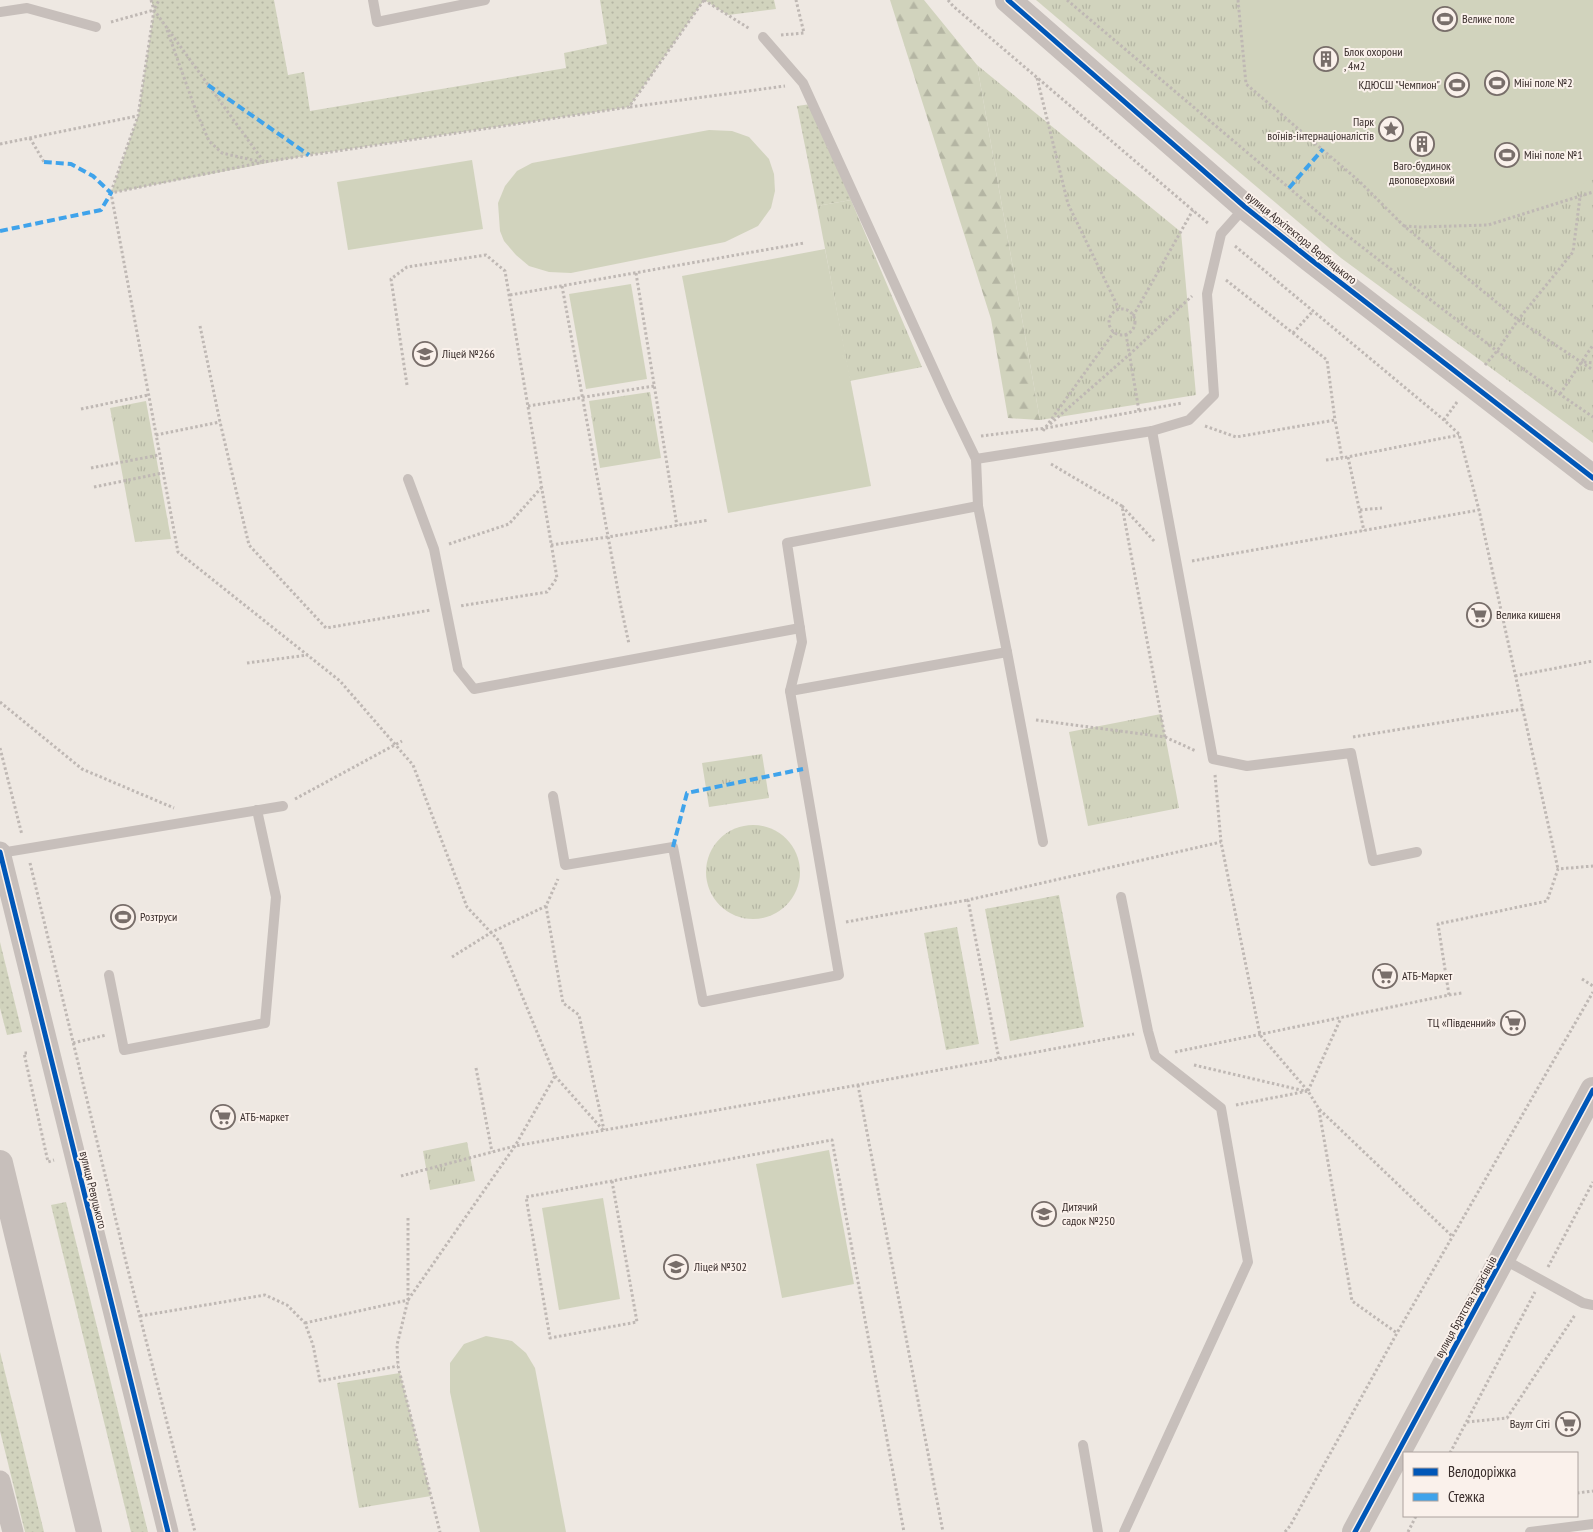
<svg xmlns="http://www.w3.org/2000/svg" width="1593" height="1532" viewBox="0 0 1593 1532" font-family="'PT Sans Narrow',sans-serif">
<style>
.grass{fill:url(#grass-dots)}
.forest{fill:url(#forest-firs)}
.park{fill:url(#park-tufts)}
.garden{fill:#d1d3bd}
.lines{fill:none;stroke-linecap:round;stroke-linejoin:round}
.path{stroke:#bfb8b4;stroke-width:3;stroke-dasharray:2.5 2.5;stroke-linecap:butt}
.service{stroke:#c7bfbb;stroke-width:10}
.minor{stroke:#c7bfbb;stroke-width:21}
.tertiary{stroke:#c7bfbb;stroke-width:26}
.quiet{stroke:#3fa3eb;stroke-width:4;stroke-dasharray:8 4;stroke-linecap:butt}
.cycleway-casing{stroke:#faf1eb;stroke-width:8}
.cycleway{stroke:#0057b8;stroke-width:5}
.labels{text-anchor:middle;stroke-width:4;stroke-linejoin:round;paint-order:stroke}
.poi-label{font-size:12px;fill:#382c2a;stroke:#faf1eb;text-anchor:start}
.street-label{font-size:12px;fill:#382c2a;stroke:#faf1eb}
</style>
<defs>
<pattern id="grass-dots" width="8" height="8" patternUnits="userSpaceOnUse" patternTransform="scale(1.25)"><rect width="8" height="8" fill="#d1d3bd"/><path d="M2 2h.1M6 6h.1" fill="none" stroke="#b4b5a3" stroke-width="1.8" stroke-linecap="round"/></pattern>
<pattern id="forest-firs" width="22" height="20" patternUnits="userSpaceOnUse" patternTransform="scale(1.25)"><rect width="22" height="20" fill="#d1d3bd"/><path d="M5 1l3.5 6h-7zM16 11l3.5 6h-7z" fill="#b4b5a3"/></pattern>
<pattern id="park-tufts" width="24" height="20" patternUnits="userSpaceOnUse" patternTransform="scale(1.25)"><rect width="24" height="20" fill="#d1d3bd"/><path d="M3 7l-1-3M5 7V3M7 7l1-3M15 17l-1-3M17 17v-4M19 17l1-3" fill="none" stroke="#b4b5a3"/></pattern>
</defs>
<rect width="100%" height="100%" fill="#eee8e2"/>
<!-- grass -->
<g class="grass">
<path d="M 151,0 L 274,0 L 288,75 L 304,72 L 310,111 L 566,68 L 564,53 L 607,44 L 600,0 L 704,0 L 629,107 L 309,155 L 111,193 L 138,116 L 154,10 Z"/>
<path d="M 704,0 L 774,0 L 776,9 L 728,15 Z"/>
<path d="M 811,104 L 851,200 L 817,206 L 797,106 Z"/>
<path d="M 1059,895 L 1084,1027 L 1010,1041 L 985,909 Z"/>
<path d="M 957,927 L 979,1044 L 946,1050 L 924,933 Z"/>
<path d="M 0,942 L 22,1032 L 7,1035 L 0,1008 Z"/>
<path d="M 66,1202 L 148,1532 L 131,1532 L 51,1205 Z"/>
<path d="M 0,1352 L 44,1532 L 25,1532 L 0,1431 Z"/>
</g>
<!-- forest -->
<path class="forest" d="M 890,0 L 924,0 L 977,65 L 1040,420 L 1008,418 L 991,319 Z"/>
<!-- park -->
<g class="park">
<path d="M 1036,0 L 1593,0 L 1593,443 L 1341,258 Z"/>
<path d="M 977,65 L 1181,232 L 1196,395 L 1040,420 Z"/>
<path d="M 851,200 L 922,367 L 850,381 L 817,206 Z"/>
<path d="M 650,392 L 661,458 L 600,468 L 589,401 Z"/>
<path d="M 146,401 L 171,539 L 135,542 L 110,408 Z"/>
<path d="M 1161,714 L 1179,808 L 1088,826 L 1069,732 Z"/>
<path d="M 762,754 L 769,798 L 709,807 L 702,763 Z"/>
<circle cx="753" cy="872" r="47"/>
<path d="M 467,1142 L 475,1181 L 430,1190 L 423,1151 Z"/>
<path d="M 400,1373 L 431,1496 L 359,1508 L 337,1383 Z"/>
</g>
<!-- garden -->
<g class="garden">
<path d="M 1238,0 L 1593,0 L 1593,175 L 1569,196 L 1540,209 L 1506,220 L 1474,226 L 1404,226 L 1359,181 L 1246,84 Z"/>
<path d="M 709,130 L 732,131 L 749,137 L 769,159 L 774,174 L 775,191 L 771,208 L 758,226 L 725,242 L 571,273 L 549,272 L 529,266 L 516,255 L 504,241 L 500,231 L 498,203 L 505,186 L 517,171 L 532,163 Z"/>
<path d="M 472,160 L 483,229 L 348,250 L 337,182 Z"/>
<path d="M 825,249 L 871,486 L 728,513 L 682,276 Z"/>
<path d="M 631,284 L 647,379 L 586,389 L 569,294 Z"/>
<path d="M 829,1150 L 854,1284 L 782,1298 L 756,1164 Z"/>
<path d="M 603,1198 L 620,1299 L 559,1310 L 542,1208 Z"/>
<path d="M 486,1336 L 512,1341 L 526,1353 L 535,1368 L 566,1532 L 480,1532 L 450,1392 L 450,1363 L 464,1344 Z"/>
</g>
<g class="lines">
<!-- path -->
<g class="path">
<path d="M 151,0 L 154,10 L 264,162 L 629,107 L 704,0"/>
<path d="M 704,0 L 750,29"/>
<path d="M 948,0 L 953,6 L 1209,224"/>
<path d="M 1067,0 L 1327,220 L 1497,351 L 1593,417"/>
<path d="M 1238,0 L 1246,84 L 1359,181 L 1404,226 L 1518,320 L 1593,370"/>
<path d="M 111,22 L 154,10"/>
<path d="M 167,30 L 196,111 L 209,141 L 222,153 L 261,162"/>
<path d="M 781,35 L 804,33 L 796,0"/>
<path d="M 1037,78 L 1068,204 L 1119,309"/>
<path d="M 630,107 L 785,86"/>
<path d="M 30,138 L 44,162"/>
<path d="M 0,144 L 137,116"/>
<path d="M 264,162 L 111,193 L 178,552 L 340,681 L 413,765 L 467,907 L 500,942 L 555,1076 L 515,1146 L 408,1300 L 397,1345 L 398,1366 L 440,1532"/>
<path d="M 111,192 L 138,116 L 154,10 L 159,0"/>
<path d="M 1404,226 L 1420,227 L 1488,225 L 1593,192"/>
<path d="M 1235,246 L 1444,420"/>
<path d="M 636,273 L 677,526"/>
<path d="M 1226,280 L 1327,360 L 1335,420"/>
<path d="M 562,286 L 621,607 L 629,644"/>
<path d="M 510,295 L 804,243"/>
<circle cx="1122" cy="322" r="13"/>
<path d="M 1133,316 L 1193,210"/>
<path d="M 200,326 L 220,422 L 249,545 L 326,628 L 431,610"/>
<path d="M 1293,333 L 1313,311"/>
<path d="M 1126,334 L 1139,411"/>
<path d="M 1584,362 L 1593,363"/>
<path d="M 1485,365 L 1497,351 L 1518,320 L 1573,252 L 1580,197"/>
<path d="M 407,385 L 391,279 L 407,267 L 486,255 L 505,271 L 557,578 L 547,592 L 460,606"/>
<path d="M 1560,394 L 1593,345"/>
<path d="M 1457,402 L 1444,420 L 1459,434 L 1479,510"/>
<path d="M 528,406 L 654,386"/>
<path d="M 81,409 L 148,395"/>
<path d="M 1050,424 L 1130,354 L 1192,296"/>
<path d="M 1205,426 L 1236,437 L 1335,420 L 1342,458 L 1459,435"/>
<path d="M 1043,431 L 1114,332"/>
<path d="M 156,435 L 220,422"/>
<path d="M 981,436 L 1046,428 L 1182,403"/>
<path d="M 1348,457 L 1364,531"/>
<path d="M 1326,460 L 1342,458"/>
<path d="M 1051,464 L 1122,506 L 1165,737"/>
<path d="M 91,468 L 159,455"/>
<path d="M 94,487 L 163,473"/>
<path d="M 1122,506 L 1155,542"/>
<path d="M 1360,510 L 1382,508"/>
<path d="M 449,544 L 509,524 L 541,488"/>
<path d="M 551,545 L 608,537 L 709,520"/>
<path d="M 1192,561 L 1479,510 L 1558,869"/>
<path d="M 247,663 L 308,655"/>
<path d="M 1515,676 L 1593,661"/>
<path d="M 0,702 L 82,769 L 174,808"/>
<path d="M 1036,720 L 1165,737 L 1196,751"/>
<path d="M 1353,737 L 1523,709"/>
<path d="M 0,748 L 22,835"/>
<path d="M 1215,775 L 1221,842 L 1260,1035 L 1308,1091"/>
<path d="M 295,799 L 402,741"/>
<path d="M 30,863 L 127,1266 L 195,1532"/>
<path d="M 546,906 L 563,1003 L 579,1015 L 604,1130"/>
<path d="M 846,922 L 968,900"/>
<path d="M 452,957 L 492,932 L 546,906 L 558,879"/>
<path d="M 1582,979 L 1593,986"/>
<path d="M 1449,995 L 1462,993"/>
<path d="M 73,1043 L 106,1035"/>
<path d="M 1175,1052 L 1449,995 L 1438,924 L 1547,901 L 1558,869 L 1593,866"/>
<path d="M 27,1053 L 24,1053 L 48,1162 L 54,1160"/>
<path d="M 999,1059 L 968,900 L 1221,842"/>
<path d="M 1194,1065 L 1305,1091"/>
<path d="M 476,1068 L 492,1152"/>
<path d="M 555,1076 L 603,1130"/>
<path d="M 858,1085 L 943,1532"/>
<path d="M 1308,1091 L 1341,1018"/>
<path d="M 1236,1105 L 1308,1091 L 1319,1109 L 1453,1237"/>
<path d="M 1319,1110 L 1352,1301 L 1397,1333"/>
<path d="M 401,1176 L 515,1146 L 858,1085 L 1134,1034"/>
<path d="M 612,1181 L 637,1322 L 550,1338 L 526,1197 L 832,1140 L 904,1532"/>
<path d="M 1548,1267 L 1593,1182"/>
<path d="M 140,1316 L 265,1295 L 287,1305 L 305,1323 L 313,1345 L 320,1381 L 398,1366"/>
<path d="M 305,1323 L 408,1300 L 408,1216"/>
<path d="M 1467,1422 L 1507,1418 L 1575,1315"/>
<path d="M 1450,1453 L 1535,1292"/>
<path d="M 1577,1493 L 1593,1491"/>
<path d="M 1285,1532 L 1290,1526 L 1397,1333 L 1593,992"/>
<path d="M 1408,1532 L 1416,1516"/>
</g>
<!-- service -->
<g class="service">
<path d="M 373,0 L 377,22 L 485,0"/>
<path d="M 0,12 L 27,8 L 96,27"/>
<path d="M 763,37 L 803,83 L 948,401 L 976,459 L 978,506 L 1007,652 L 790,691"/>
<path d="M 1152,431 L 1213,759 L 1247,766 L 1351,753 L 1373,861 L 1417,852"/>
<path d="M 976,459 L 1152,431 L 1189,420 L 1214,395 L 1207,294 L 1221,234 L 1245,207"/>
<path d="M 408,479 L 434,549 L 458,669 L 474,689 L 800,628"/>
<path d="M 1007,652 L 1043,842"/>
<path d="M 553,796 L 565,865 L 673,847 L 703,1002 L 839,975 L 790,691 L 802,642 L 787,543 L 978,506"/>
<path d="M 0,853 L 283,806"/>
<path d="M 1121,897 L 1148,1031 L 1155,1056 L 1221,1108 L 1248,1262 L 1124,1532"/>
<path d="M 109,975 L 124,1050 L 265,1023 L 276,897 L 257,810"/>
<path d="M 1503,1259 L 1583,1303 L 1593,1305"/>
<path d="M 1083,1445 L 1098,1532"/>
<path d="M 1530,1532 L 1593,1524"/>
</g>
<!-- minor -->
<g class="minor">
<path d="M 0,852 L 168,1532"/>
<path d="M 0,1481 L 13,1532"/>
</g>
<!-- tertiary -->
<g class="tertiary">
<path d="M 1008,0 L 1245,207 L 1310,259 L 1593,478"/>
<path d="M 0,1163 L 89,1532"/>
<path d="M 1355,1532 L 1593,1090"/>
</g>
<!-- quiet -->
<g class="quiet">
<path d="M 208,85 L 309,155"/>
<path d="M 1289,188 L 1323,149"/>
<path d="M 0,231 L 101,210 L 111,193 L 93,176 L 71,164 L 44,162"/>
<path d="M 673,847 L 687,793 L 803,769"/>
</g>
<defs>
<g id="cycleway">
<path d="M 1008,0 L 1245,207 L 1310,259 L 1593,478"/>
<path d="M 0,852 L 168,1532"/>
<path d="M 1355,1532 L 1593,1090"/>
</g>
</defs>
<!-- cycleway casing -->
<use href="#cycleway" class="cycleway-casing"/>
<!-- cycleway -->
<use href="#cycleway" class="cycleway"/>
</g>
<!-- icons -->
<defs>
<symbol id="stadium-ring" viewBox="-11 -11 22 22"><circle r="9.5" fill="#faf1eb" stroke="#786e6a" stroke-width="1.5"/><path d="M0-5a6.5 5 0 1 0 0 10a6.5 5 0 1 0 0-10ZM-3.5-1.8h7v3.6h-7Z" fill="#786e6a"/></symbol>
<symbol id="building-ring" viewBox="-11 -11 22 22"><circle r="9.5" fill="#faf1eb" stroke="#786e6a" stroke-width="1.5"/><path d="M-4-6H4V6H1V3H-1V6H-4ZM-2.5-4.3h1.7v1.8h-1.7ZM.8-4.3h1.7v1.8H.8ZM-2.5-1h1.7V.8h-1.7ZM.8-1h1.7V.8H.8Z" fill="#786e6a"/></symbol>
<symbol id="sight-ring" viewBox="-11 -11 22 22"><circle r="9.5" fill="#faf1eb" stroke="#786e6a" stroke-width="1.5"/><path d="M0-6L1.8-2.2L6-1.7L2.9 1.2L3.7 5.4L0 3.3L-3.7 5.4L-2.9 1.2L-6-1.7L-1.8-2.2Z" fill="#786e6a"/></symbol>
<symbol id="school-ring" viewBox="-11 -11 22 22"><circle r="9.5" fill="#faf1eb" stroke="#786e6a" stroke-width="1.5"/><path d="M0-5L7-2L0 1L-7-2ZM-4 1L0 2.5L4 1V4Q0 6-4 4Z" fill="#786e6a"/></symbol>
<symbol id="supermarket-ring" viewBox="-11 -11 22 22"><circle r="9.5" fill="#faf1eb" stroke="#786e6a" stroke-width="1.5"/><path d="M-6-5.5h2.5l.6 2H6L4.5 2H-2.5L-4.4-4H-6ZM-1.5 3.2a1.3 1.3 0 1 0 .1 0ZM3 3.2a1.3 1.3 0 1 0 .1 0Z" fill="#786e6a"/></symbol>
</defs>
<g fill-rule="evenodd">
<use href="#stadium-ring" x="1431" y="5" width="28" height="28"/>
<use href="#building-ring" x="1312" y="45" width="28" height="28"/>
<use href="#stadium-ring" x="1483" y="69" width="28" height="28"/>
<use href="#stadium-ring" x="1443" y="71" width="28" height="28"/>
<use href="#sight-ring" x="1377" y="115" width="28" height="28"/>
<use href="#building-ring" x="1408" y="130" width="28" height="28"/>
<use href="#stadium-ring" x="1493" y="141" width="28" height="28"/>
<use href="#school-ring" x="411" y="340" width="28" height="28"/>
<use href="#supermarket-ring" x="1465" y="601" width="28" height="28"/>
<use href="#stadium-ring" x="109" y="903" width="28" height="28"/>
<use href="#supermarket-ring" x="1371" y="962" width="28" height="28"/>
<use href="#supermarket-ring" x="1499" y="1009" width="28" height="28"/>
<use href="#supermarket-ring" x="209" y="1103" width="28" height="28"/>
<use href="#school-ring" x="1030" y="1200" width="28" height="28"/>
<use href="#school-ring" x="662" y="1253" width="28" height="28"/>
<use href="#supermarket-ring" x="1554" y="1410" width="28" height="28"/>
</g>
<g class="labels">
<!-- poi labels -->
<g class="poi-label">
<text x="1462" y="23">Велике поле</text>
<text x="1344" y="56">Блок охорони<tspan x="1344" dy="14">, 4м2</tspan></text>
<text x="1514" y="87">Міні поле №2</text>
<text x="1440" y="89" text-anchor="end">КДЮСШ "Чемпион"</text>
<text x="1374" y="126" text-anchor="end">Парк<tspan x="1374" dy="14">воїнів-інтернаціоналістів</tspan></text>
<text x="1524" y="159">Міні поле №1</text>
<text x="1422" y="170" text-anchor="middle">Ваго-будинок<tspan x="1422" dy="14">двоповерховий</tspan></text>
<text x="442" y="358">Ліцей №266</text>
<text x="1496" y="619">Велика кишеня</text>
<text x="140" y="921">Розтруси</text>
<text x="1402" y="980">АТБ-Маркет</text>
<text x="1496" y="1027" text-anchor="end">ТЦ «Південний»</text>
<text x="240" y="1121">АТБ-маркет</text>
<text x="1062" y="1211">Дитячий<tspan x="1062" dy="14">садок №250</tspan></text>
<text x="694" y="1271">Ліцей №302</text>
<text x="1550" y="1428" text-anchor="end">Ваулт Сіті</text>
</g>
<!-- street labels -->
<g class="street-label">
<text transform="translate(1301 238) rotate(39)" y="4">вулиця Архітектора Вербицького</text>
<text transform="translate(93 1190) rotate(76)" y="4">вулиця Ревуцького</text>
<text transform="translate(1466 1307) rotate(-61)" y="4">вулиця Братства тарасівців</text>
</g>
</g>
<!-- legend -->
<rect x="1403" y="1452" width="175" height="65" fill="#faf1eb" stroke="#aca29e"/>
<rect x="1413" y="1468" width="25" height="8" fill="#0057b8" stroke="#aca29e"/>
<text x="1448" y="1477" font-size="15" fill="#382c2a">Велодоріжка</text>
<rect x="1413" y="1493" width="25" height="8" fill="#3fa3eb" stroke="#aca29e"/>
<text x="1448" y="1502" font-size="15" fill="#382c2a">Стежка</text>
</svg>
